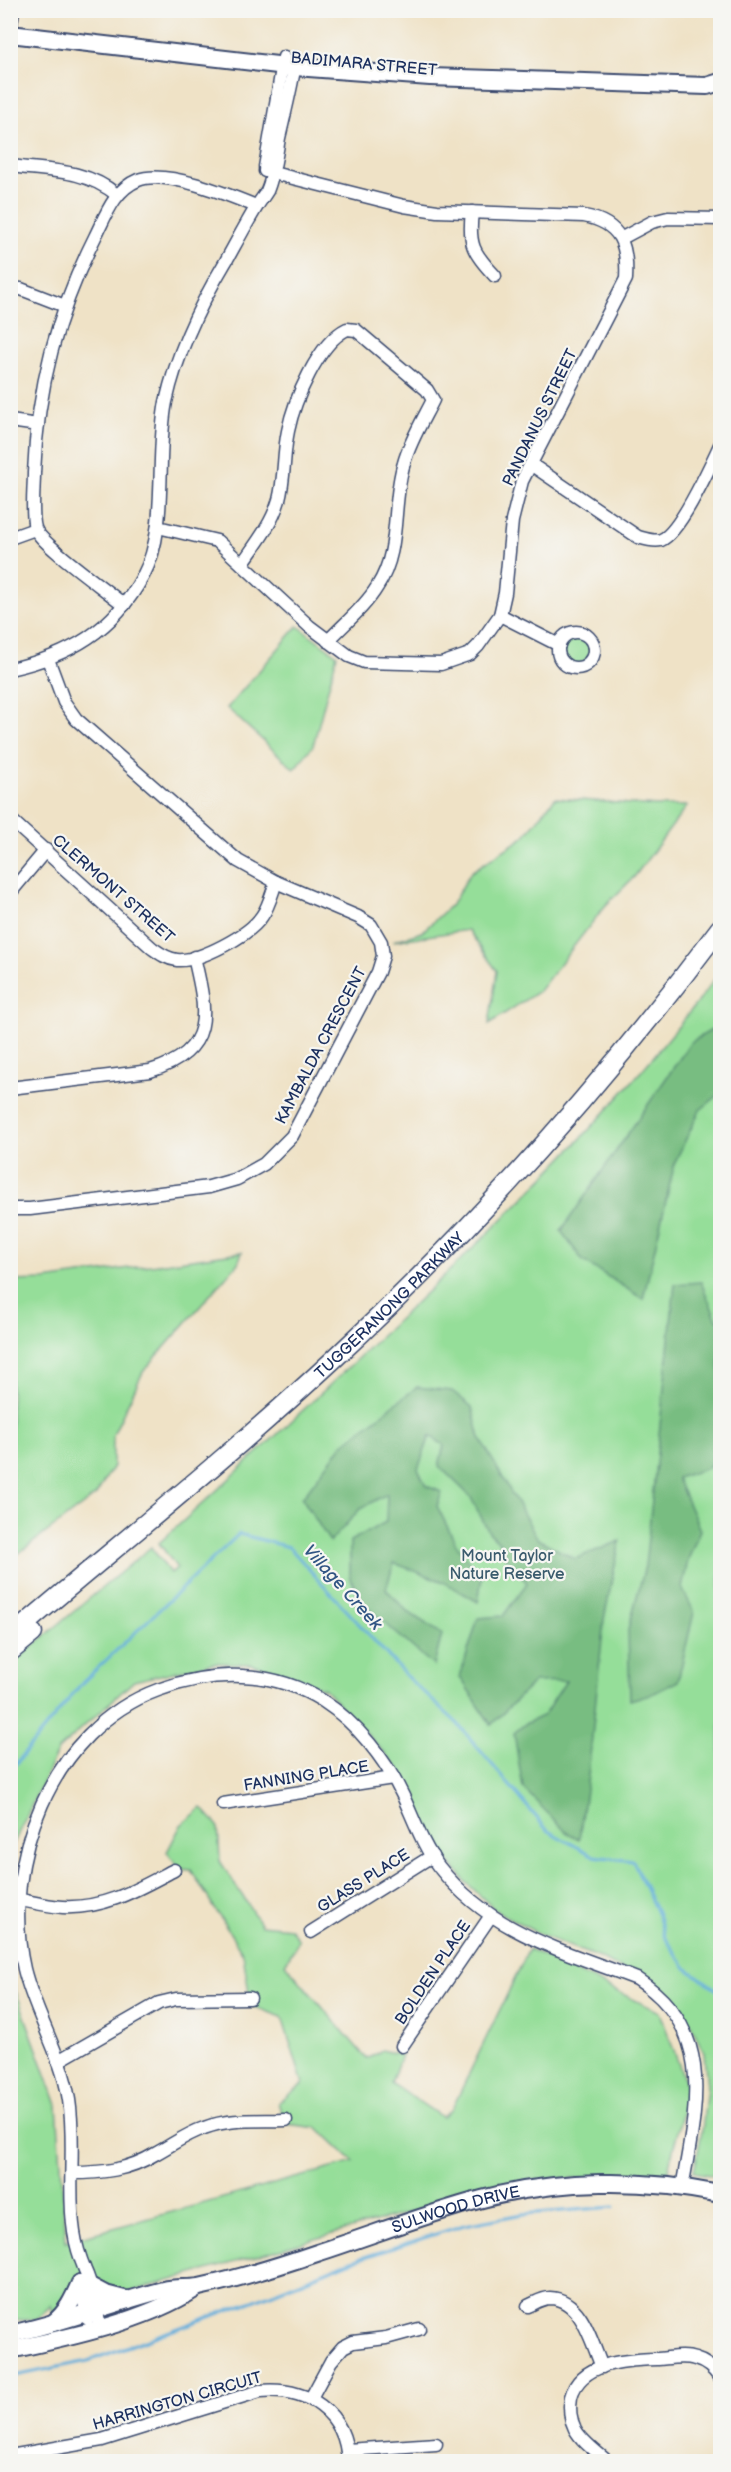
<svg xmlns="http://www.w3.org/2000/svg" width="731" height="2472" viewBox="0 0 731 2472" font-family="'Balsamiq Sans',sans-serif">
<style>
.green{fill:#95de99;stroke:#58867c;stroke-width:1.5}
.forest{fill:#78bd81;stroke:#4a7670;stroke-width:1.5}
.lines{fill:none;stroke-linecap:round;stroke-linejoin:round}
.stream{stroke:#63afdc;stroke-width:3}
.minor-casing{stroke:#3b4a6e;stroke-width:15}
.major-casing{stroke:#3b4a6e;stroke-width:20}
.highway-casing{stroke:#3b4a6e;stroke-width:21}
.minor{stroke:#fff;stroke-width:12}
.major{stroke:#fff;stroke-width:16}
.highway{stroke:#fff;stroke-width:18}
.labels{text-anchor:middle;stroke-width:4.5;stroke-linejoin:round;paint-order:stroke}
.street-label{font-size:16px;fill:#1b2f5e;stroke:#f6f6f2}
.park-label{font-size:16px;fill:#3a5b6d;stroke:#f6f6f2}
.water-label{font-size:18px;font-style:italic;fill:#315584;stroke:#f6f6f2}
</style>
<rect width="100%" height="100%" fill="#f6f6f2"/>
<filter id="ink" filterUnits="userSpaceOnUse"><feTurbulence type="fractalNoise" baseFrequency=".0167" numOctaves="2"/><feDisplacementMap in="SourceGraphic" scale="12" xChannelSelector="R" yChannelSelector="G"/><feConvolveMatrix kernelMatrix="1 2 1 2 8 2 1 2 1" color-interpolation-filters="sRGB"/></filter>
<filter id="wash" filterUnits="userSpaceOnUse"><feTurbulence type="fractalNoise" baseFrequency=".008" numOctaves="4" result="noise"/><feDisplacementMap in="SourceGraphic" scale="24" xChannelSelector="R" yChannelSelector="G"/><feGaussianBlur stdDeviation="1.35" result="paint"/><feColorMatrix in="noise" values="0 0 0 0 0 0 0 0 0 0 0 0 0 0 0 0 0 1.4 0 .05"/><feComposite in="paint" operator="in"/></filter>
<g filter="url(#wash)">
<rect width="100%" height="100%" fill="#efe2c6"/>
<!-- green -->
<g class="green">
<path d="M 298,626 L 337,655 L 313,746 L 294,769 L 227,708 Z"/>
<circle cx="576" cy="650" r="14"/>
<path d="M 555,798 L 656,806 L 687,806 L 635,876 L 605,906 L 539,991 L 489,1024 L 497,971 L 468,930 L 393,941 L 422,932 L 452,904 L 471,872 L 524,837 Z"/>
<path d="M 720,972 L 720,2177 L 694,2172 L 702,2131 L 707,2087 L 704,2053 L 690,2023 L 669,1999 L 637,1976 L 597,1957 L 543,1936 L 495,1910 L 465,1881 L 441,1852 L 398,1768 L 325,1689 L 252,1664 L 214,1663 L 134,1681 L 58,1750 L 11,1849 L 11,1664 L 151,1547 L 170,1573 L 177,1568 L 159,1543 C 242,1468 323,1392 404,1314 C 517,1207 628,1098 720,972 Z"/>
<path d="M 242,1252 L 238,1263 L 143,1372 L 113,1435 L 113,1466 L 96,1495 L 11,1559 L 11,1281 L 45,1280 Z"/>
<path d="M 202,1808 L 218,1826 L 220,1861 L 261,1925 L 290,1928 L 299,1940 L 285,1964 L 367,2059 L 382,2050 L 401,2055 L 391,2083 L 442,2117 L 452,2109 L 529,1949 L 660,2012 L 688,2090 L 667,2174 L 519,2181 L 53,2314 L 51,2305 L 38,2319 L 11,2321 L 10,1975 L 57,2105 L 66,2241 L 354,2162 L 318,2128 L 286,2124 L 278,2103 L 303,2084 L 282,2017 L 251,2006 L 243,1954 L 191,1870 L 179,1869 L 167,1852 L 181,1825 Z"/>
</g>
<!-- forest -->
<g class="forest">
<path d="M 720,1025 L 720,1094 L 700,1110 L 675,1162 L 643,1299 L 583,1261 L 561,1231 L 691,1042 Z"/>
<path d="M 701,1282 L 716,1318 L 720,1321 L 720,1450 L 708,1468 L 677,1478 L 700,1530 L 688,1560 L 682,1588 L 694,1612 L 678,1681 L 654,1693 L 630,1700 L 628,1630 L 645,1566 L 675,1284 Z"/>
<path d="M 417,1387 L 452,1391 L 472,1407 L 480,1438 L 538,1539 L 575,1559 L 620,1541 L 604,1619 L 588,1776 L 579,1839 L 566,1832 L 523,1788 L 514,1733 L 525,1724 L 544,1715 L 566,1681 L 534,1682 L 491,1725 L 460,1677 L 478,1618 L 503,1616 L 527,1583 L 506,1559 L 501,1544 L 489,1532 L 470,1496 L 439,1466 L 444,1445 L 430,1436 L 418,1469 L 426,1486 L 442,1492 L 437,1506 L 456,1544 L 482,1577 L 478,1602 L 444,1582 L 394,1563 L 386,1589 L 408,1612 L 442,1634 L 434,1666 L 362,1603 L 350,1577 L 350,1541 L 386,1522 L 387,1494 L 361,1508 L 330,1542 L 302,1498 L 342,1445 Z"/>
</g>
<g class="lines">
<!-- stream -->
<g class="stream">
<path d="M 10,1771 L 82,1683 L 239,1534 L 289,1547 L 409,1679 L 457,1723 L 548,1831 L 594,1856 L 633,1861 L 659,1917 L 664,1936 L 686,1968 L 720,1992"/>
<path d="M 10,2377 L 88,2361 L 253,2301 L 349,2262 L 464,2225 L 523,2214 L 614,2207"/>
</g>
</g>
</g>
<g filter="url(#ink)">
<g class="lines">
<defs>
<g id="minor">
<path d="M 10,32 L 13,10"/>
<path d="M 10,166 C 50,171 86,169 117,195"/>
<path d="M 265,167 L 284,57"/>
<path d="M 472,212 C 468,244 473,253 495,276"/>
<path d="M 622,238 L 652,222 L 668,218 L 720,219"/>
<path d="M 10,288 L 21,289 L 65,306"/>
<path d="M 10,421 L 38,425"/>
<path d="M 532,465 L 638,537 C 645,539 653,542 661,540 C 680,533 710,466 720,445"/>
<path d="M 158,527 L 217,541 L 309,626 L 349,656 L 364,662 L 441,664 L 470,654 L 478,646 L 500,615 L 505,593 L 512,521 L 522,481 L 626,279 C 628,245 621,223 584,216 L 437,211 L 404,206 L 265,171"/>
<path d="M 10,538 L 35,529"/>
<path d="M 242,564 C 256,544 272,524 279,500 C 285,478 283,454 288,431 C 294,401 318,343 347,329 L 356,330 L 427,390 L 433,400 C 423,420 410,441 404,463 C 391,504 402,549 377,587 C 365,607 344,624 328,641"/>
<path d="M 124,605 C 108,591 40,544 35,528 C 31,514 34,488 34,473 C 37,388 57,313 95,237 C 106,215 114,190 138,180 C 166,169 229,195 256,206"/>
<path d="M 500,615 L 559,645"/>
<circle cx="576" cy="650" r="18"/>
<path d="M 10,669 C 69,656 114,630 143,576 C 169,529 155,456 166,402 C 177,352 199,306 226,261 C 236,243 246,224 257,206 C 260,201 264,196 267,191 C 274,175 276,155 279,138 C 285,112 292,85 296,58"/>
<path d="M 10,819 L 152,948 C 159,953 167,959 177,960 C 199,962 250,935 262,916 C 269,906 272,893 276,882"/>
<path d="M 10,893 L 46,850"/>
<path d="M 10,1088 L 150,1071 C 216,1051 207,1012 194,957"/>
<path d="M 10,1209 L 30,1209 L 209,1187 L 237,1179 L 264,1164 L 292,1136 L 378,972 L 383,956 L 381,942 L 371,925 L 358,917 L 276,882 L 238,861 L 76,719 L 64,702 L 48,659"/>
<path d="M 223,1804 L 393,1778"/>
<path d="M 16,1899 C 32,1902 48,1906 63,1907 C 105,1909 138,1889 174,1870"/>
<path d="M 311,1932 L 432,1856"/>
<path d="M 402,2046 L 490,1917"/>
<path d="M 58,2061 L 159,2003 L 176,1999 L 250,1998"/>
<path d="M 72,2173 C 102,2173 129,2170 155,2154 C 172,2145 186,2134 204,2128 C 230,2118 258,2121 286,2120"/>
<path d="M 79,2281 L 88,2319"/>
<path d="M 528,2306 C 535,2303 542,2298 550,2298 C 582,2299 592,2344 602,2367"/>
<path d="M 100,2327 C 96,2309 93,2287 85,2270 C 80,2258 76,2246 74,2232 C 67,2189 76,2144 69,2100 C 62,2055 35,2014 24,1969 C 0,1863 51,1729 158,1690 C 213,1670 272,1669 323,1701 C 357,1723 386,1760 403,1796 C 414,1820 423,1846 439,1867 C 491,1933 562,1950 637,1979 C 717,2031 696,2108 682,2188"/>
<path d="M 311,2398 L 331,2361 L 343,2347 L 353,2342 L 386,2338 L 419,2329"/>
<path d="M 347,2450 L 436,2444"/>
<path d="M 10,2456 L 102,2440 L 260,2391 C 307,2387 346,2411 348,2462"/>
<path d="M 608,2462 C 597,2452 582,2442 575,2429 C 570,2419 569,2408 571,2397 C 580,2361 629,2360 658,2359 C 670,2358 684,2355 695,2359 C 706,2362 714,2369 720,2378"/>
</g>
<g id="major">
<path d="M 10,34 L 295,67 L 430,77 L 707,86 L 720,82"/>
<path d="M 90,2286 L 105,2294 L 128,2300"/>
<path d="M 53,2323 C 67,2312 73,2299 80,2283"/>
<path id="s1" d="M 10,2334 C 63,2323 112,2303 163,2290 C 175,2287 187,2289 199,2287 C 236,2279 282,2265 317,2253 C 372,2235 426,2214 482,2199 C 558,2179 643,2178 720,2194"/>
<path d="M 10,2350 C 68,2338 146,2321 195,2289"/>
</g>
<g id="highway">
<path id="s2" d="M 10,1637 C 118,1545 229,1457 333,1360 C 475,1228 604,1083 720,928"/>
<path d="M 10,1652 L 33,1633"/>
</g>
</defs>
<!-- minor casing -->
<use href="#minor" class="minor-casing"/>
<!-- major casing -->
<use href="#major" class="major-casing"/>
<!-- highway casing -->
<use href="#highway" class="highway-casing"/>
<!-- minor -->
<use href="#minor" class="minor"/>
<!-- major -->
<use href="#major" class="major"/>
<!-- highway -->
<use href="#highway" class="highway"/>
</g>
</g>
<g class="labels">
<!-- street labels -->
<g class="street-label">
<text transform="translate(364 63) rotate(5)" y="6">BADIMARA STREET</text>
<text transform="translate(539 417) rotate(-64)" y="6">PANDANUS STREET</text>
<text transform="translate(114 888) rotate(41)" y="6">CLERMONT STREET</text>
<text transform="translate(320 1045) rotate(-62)" y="6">KAMBALDA CRESCENT</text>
<text dy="6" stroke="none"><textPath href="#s2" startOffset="504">TUGGERANONG PARKWAY</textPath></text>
<text transform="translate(306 1775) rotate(-9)" y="6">FANNING PLACE</text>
<text transform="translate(363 1880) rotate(-32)" y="6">GLASS PLACE</text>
<text transform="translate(432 1972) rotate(-56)" y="6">BOLDEN PLACE</text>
<text dy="6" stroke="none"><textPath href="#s1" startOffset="464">SULWOOD DRIVE</textPath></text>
<text transform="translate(177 2400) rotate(-16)" y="6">HARRINGTON CIRCUIT</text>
</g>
<!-- park labels -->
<g class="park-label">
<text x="507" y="1561">Mount Taylor<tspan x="507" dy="18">Nature Reserve</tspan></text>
</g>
<!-- water labels -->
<g class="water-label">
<text transform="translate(343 1587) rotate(48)" y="6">Village Creek</text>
</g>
</g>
<!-- margin -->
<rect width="731" height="2472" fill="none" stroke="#f6f6f2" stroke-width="36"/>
</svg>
